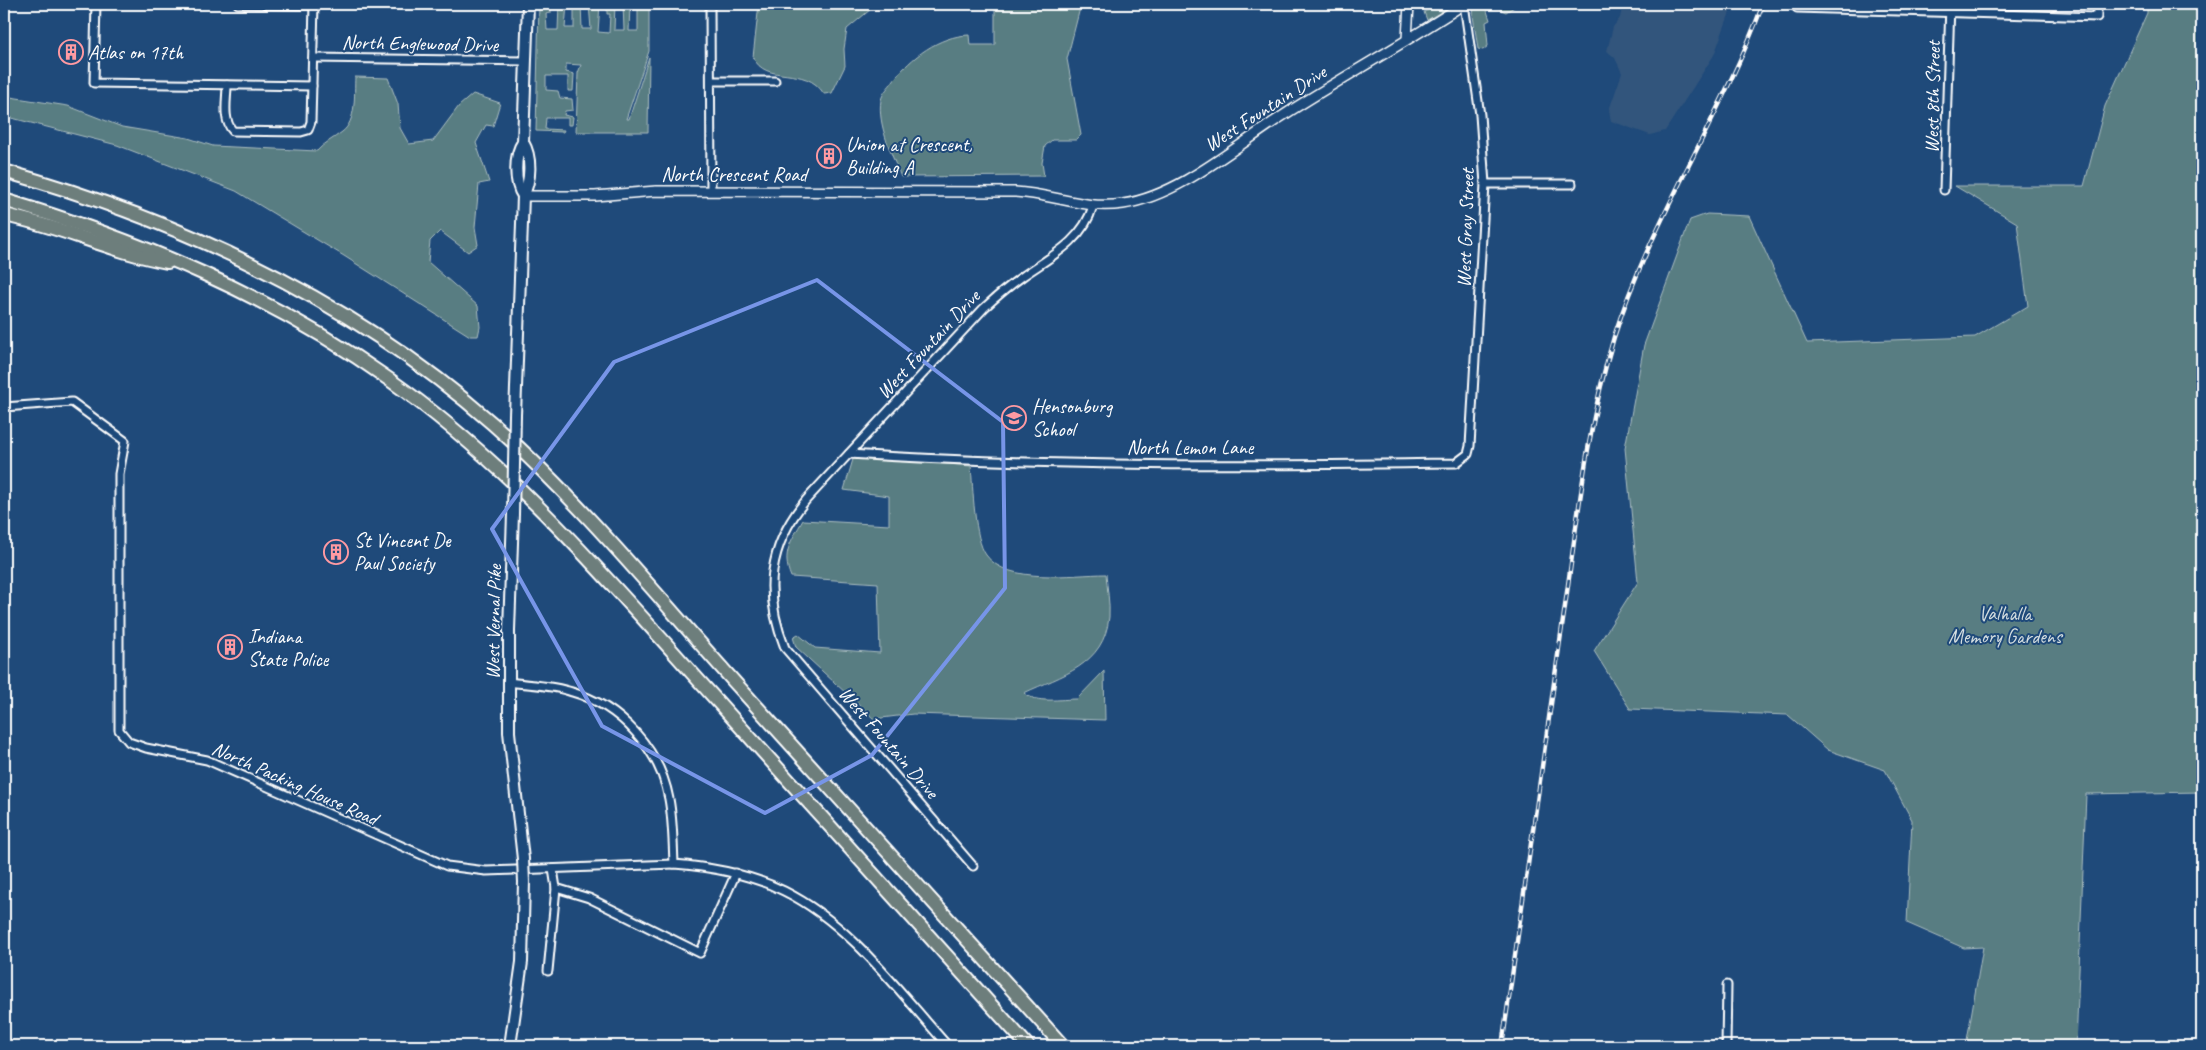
<svg xmlns="http://www.w3.org/2000/svg" width="2206" height="1050" viewBox="0 0 2206 1050" font-family="Caveat,sans-serif">
<style>
.built{fill:#32557c}
.green{fill:#587d82;stroke:#acbec0}
.lines{fill:none;stroke-linecap:round;stroke-linejoin:round}
.minor-casing{stroke:#fff;stroke-width:11}
.tertiary-casing{stroke:#fff;stroke-width:12}
.secondary-casing{stroke:#fff;stroke-width:14}
.motorway-casing{stroke:#fff;stroke-width:16}
.minor{stroke:#1f4a7a;stroke-width:7}
.tertiary{stroke:#1f4a7a;stroke-width:9}
.secondary{stroke:#1f4a7a;stroke-width:10}
.motorway{stroke:#6d7e7c;stroke-width:12}
.rail-casing{stroke:#fff;stroke-width:4.5}
.rail{stroke:#1f4a7a;stroke-width:2.5;stroke-dasharray:8;stroke-linecap:butt}
.secondary-bridge-casing{stroke:#fff;stroke-width:14;stroke-linecap:butt}
.secondary-bridge{stroke:#1f4a7a;stroke-width:10}
.marked{fill:none;stroke:#7795e8;stroke-width:4;stroke-linejoin:round}
.labels{text-anchor:middle;stroke-width:4;stroke-linejoin:round;paint-order:stroke}
.street-label{font-size:20px;fill:#fff;stroke:#1f4a7a}
.poi-label{font-size:20px;fill:#fff;stroke:#1f4a7a;text-anchor:start}
.park-label{font-size:20px;fill:#d5dee0;stroke:#1f4a7a}
</style>
<rect width="100%" height="100%" fill="#1f4a7a"/>
<filter id="ink" filterUnits="userSpaceOnUse"><feTurbulence type="fractalNoise" baseFrequency=".02" numOctaves="2"/><feDisplacementMap in="SourceGraphic" scale="10" xChannelSelector="R" yChannelSelector="G"/><feConvolveMatrix kernelMatrix="1 2 1 2 8 2 1 2 1" color-interpolation-filters="sRGB"/></filter>
<g filter="url(#ink)">
<!-- built -->
<path class="built" d="M 1623,4 L 1733,4 L 1714,55 L 1665,131 L 1650,135 L 1611,121 L 1609,110 L 1622,73 L 1615,58 L 1607,51 L 1613,27 L 1620,18 Z"/>
<!-- green -->
<g class="green">
<path d="M 539,4 L 551,4 L 551,13 L 546,14 L 547,30 L 558,30 L 559,4 L 567,4 L 565,28 L 574,28 L 574,4 L 581,4 L 582,29 L 591,29 L 589,4 L 600,4 L 598,32 L 609,33 L 610,14 L 607,14 L 607,4 L 615,4 L 614,30 L 624,30 L 623,4 L 630,4 L 629,31 L 638,31 L 638,4 L 649,5 L 649,51 L 626,119 L 629,119 L 649,57 L 648,132 L 576,132 L 578,73 L 581,65 L 566,64 L 566,72 L 574,74 L 573,91 L 568,91 L 568,76 L 546,76 L 546,90 L 558,91 L 560,98 L 572,99 L 573,110 L 565,111 L 564,115 L 573,117 L 572,125 L 568,125 L 568,118 L 546,118 L 545,129 L 564,130 L 563,132 L 536,131 Z"/>
<path d="M 759,4 L 877,4 L 847,29 L 844,49 L 845,66 L 832,93 L 824,94 C 805,63 766,86 753,57 Z"/>
<path d="M 995,4 L 1081,4 L 1067,59 L 1081,135 L 1076,140 L 1052,140 L 1045,146 L 1042,163 L 1044,176 L 901,177 C 892,155 877,124 881,100 C 883,92 889,87 893,81 C 911,57 939,36 969,35 L 970,45 L 995,45 Z"/>
<path d="M 1439,4 L 1455,4 L 1427,20 L 1424,12 Z"/>
<path d="M 1477,4 L 1519,4 L 1506,12 L 1501,10 L 1498,5 L 1487,11 L 1490,20 L 1486,22 L 1488,46 L 1483,50 L 1478,49 L 1473,16 L 1474,6 Z"/>
<path d="M 2147,4 L 2202,4 L 2202,792 L 2086,794 L 2076,1046 L 1966,1046 L 1983,947 L 1964,948 L 1907,923 L 1912,820 L 1885,770 L 1828,750 L 1788,715 L 1630,709 L 1594,651 L 1638,582 L 1625,448 L 1644,345 L 1690,220 L 1707,214 L 1749,216 L 1807,343 L 1975,337 L 2028,306 L 2017,223 L 1955,186 L 2084,186 L 2105,106 L 2147,13 Z"/>
<path d="M 355,77 L 388,78 L 398,104 L 400,128 L 409,144 L 433,141 L 459,106 L 473,94 L 500,103 L 493,126 L 486,125 L 476,143 L 489,182 L 479,184 L 475,227 L 478,245 L 468,252 L 440,231 L 430,241 L 428,262 L 478,306 L 480,327 L 478,336 L 470,336 L 344,256 L 236,191 L 117,145 L 4,116 L 4,96 L 68,106 L 122,127 L 188,138 L 213,146 L 317,151 C 324,143 333,139 342,132 C 357,121 354,94 355,77 Z"/>
<path d="M 854,456 L 971,466 C 973,487 974,539 986,555 C 1007,585 1074,574 1106,574 C 1107,588 1110,603 1109,617 C 1104,666 1062,675 1024,693 C 1036,704 1061,699 1077,699 L 1104,671 L 1105,720 L 913,714 L 874,719 L 796,647 L 793,637 L 798,634 L 815,648 L 880,653 L 878,583 L 791,577 C 781,553 791,541 803,520 L 889,525 L 889,496 L 844,490 Z"/>
</g>
<g class="lines">
<defs>
<g id="minor">
<path d="M 96,4 L 94,83 L 312,86"/>
<path d="M 238,4 L 314,5"/>
<path d="M 710,4 L 711,191"/>
<path d="M 1797,8 L 2097,17 L 2097,4"/>
<path d="M 313,58 L 526,61"/>
<path d="M 711,81 L 775,81"/>
<path d="M 227,85 C 227,99 222,120 233,131 L 301,132 L 308,130 L 311,122 L 314,4"/>
<path d="M 1485,184 L 1572,184"/>
<path d="M 1944,190 L 1950,4"/>
<path d="M 4,407 L 72,402 L 125,441 L 119,474 L 119,730 L 129,742 L 146,748 L 207,760 L 447,866 L 486,871 L 674,864"/>
<path d="M 849,454 C 1050,467 1254,466 1456,463 L 1468,454 L 1470,446 L 1485,184 L 1480,115 L 1464,4"/>
<path d="M 508,682 C 530,685 552,685 572,692 C 621,706 660,750 669,799 C 673,820 673,842 674,864 C 711,867 750,874 784,891 C 851,924 899,992 948,1046"/>
<path d="M 973,866 L 785,648 C 763,593 768,546 806,500 L 984,308 C 996,297 1009,286 1023,276 C 1050,257 1083,241 1093,206"/>
<path d="M 553,869 L 556,888 L 589,898 L 700,953 L 736,873"/>
<path d="M 548,971 L 556,888"/>
<path d="M 1726,1046 L 1727,985"/>
</g>
<g id="tertiary">
<path d="M 1407,39 L 1409,4"/>
<path d="M 523,196 L 595,196 L 656,191 L 1015,192 C 1053,194 1084,210 1123,204 C 1179,196 1237,145 1284,115 C 1343,77 1405,43 1464,4"/>
</g>
<g id="secondary">
<path d="M 523,196 C 514,183 514,155 523,142 L 528,4"/>
<path d="M 515,415 L 523,196 C 531,181 532,157 523,142"/>
<path d="M 513,514 L 509,630 L 509,732 L 523,859"/>
<path d="M 510,1046 L 522,962 L 524,882"/>
</g>
<g id="motorway">
<path d="M 4,171 C 182,221 353,301 493,424 C 583,504 658,597 738,686 C 846,806 955,926 1063,1046"/>
<path d="M 4,200 C 141,241 272,296 390,380 C 509,464 604,575 701,683 C 810,804 919,925 1028,1046"/>
<path d="M 4,215 C 61,226 111,252 168,262"/>
</g>
</defs>
<!-- minor casing -->
<use href="#minor" class="minor-casing"/>
<!-- tertiary casing -->
<use href="#tertiary" class="tertiary-casing"/>
<!-- secondary casing -->
<use href="#secondary" class="secondary-casing"/>
<!-- motorway casing -->
<use href="#motorway" class="motorway-casing"/>
<!-- minor -->
<use href="#minor" class="minor"/>
<!-- tertiary -->
<use href="#tertiary" class="tertiary"/>
<!-- secondary -->
<use href="#secondary" class="secondary"/>
<!-- motorway -->
<use href="#motorway" class="motorway"/>
<defs>
<path id="rail" d="M 1502,1046 C 1522,904 1543,762 1563,620 C 1577,526 1586,429 1614,337 C 1651,220 1721,118 1763,4"/>
</defs>
<!-- rail casing -->
<use href="#rail" class="rail-casing"/>
<!-- rail -->
<use href="#rail" class="rail"/>
<defs>
<g id="secondary-bridge">
<path d="M 513,514 L 515,415"/>
<path d="M 523,859 L 524,882"/>
</g>
</defs>
<!-- secondary-bridge casing -->
<use href="#secondary-bridge" class="secondary-bridge-casing"/>
<!-- secondary-bridge -->
<use href="#secondary-bridge" class="secondary-bridge"/>
</g>
</g>
<!-- marked area -->
<path class="marked" d="M 817,280 L 1003,422 L 1005,588 L 872,755 L 765,813 L 602,726 L 492,529 L 614,362 Z"/>
<!-- icons -->
<defs>
<symbol id="building-ring" viewBox="-11 -11 22 22"><circle r="9.5" fill="#1f4a7a" stroke="#ff9aa2" stroke-width="1.5"/><path d="M-4-6H4V6H1V3H-1V6H-4ZM-2.5-4.3h1.7v1.8h-1.7ZM.8-4.3h1.7v1.8H.8ZM-2.5-1h1.7V.8h-1.7ZM.8-1h1.7V.8H.8Z" fill="#ff9aa2"/></symbol>
<symbol id="school-ring" viewBox="-11 -11 22 22"><circle r="9.5" fill="#1f4a7a" stroke="#ff9aa2" stroke-width="1.5"/><path d="M0-5L7-2L0 1L-7-2ZM-4 1L0 2.5L4 1V4Q0 6-4 4Z" fill="#ff9aa2"/></symbol>
</defs>
<g fill-rule="evenodd">
<use href="#building-ring" x="57" y="38" width="28" height="28"/>
<use href="#building-ring" x="815" y="142" width="28" height="28"/>
<use href="#school-ring" x="1000" y="404" width="28" height="28"/>
<use href="#building-ring" x="322" y="538" width="28" height="28"/>
<use href="#building-ring" x="216" y="633" width="28" height="28"/>
</g>
<g class="labels">
<!-- street labels -->
<g class="street-label">
<text transform="translate(420 43) rotate(1)" y="7">North Englewood Drive</text>
<text transform="translate(1932 97) rotate(-89)" y="7">West 8th Street</text>
<text transform="translate(1265 108) rotate(-33)" y="7">West Fountain Drive</text>
<text x="734" y="181">North Crescent Road</text>
<text transform="translate(1465 228) rotate(-88)" y="7">West Gray Street</text>
<text transform="translate(928 344) rotate(-47)" y="7">West Fountain Drive</text>
<text x="1190" y="454">North Lemon Lane</text>
<text transform="translate(493 622) rotate(-89)" y="7">West Vernal Pike</text>
<text transform="translate(889 742) rotate(49)" y="7">West Fountain Drive</text>
<text transform="translate(295 783) rotate(24)" y="7">North Packing House Road</text>
</g>
<!-- poi labels -->
<g class="poi-label">
<text x="88" y="59">Atlas on 17th</text>
<text x="846" y="151">Union at Crescent,<tspan x="846" dy="23">Building A</tspan></text>
<text x="1032" y="413">Hensonburg<tspan x="1032" dy="23">School</tspan></text>
<text x="354" y="547">St Vincent De<tspan x="354" dy="23">Paul Society</tspan></text>
<text x="248" y="643">Indiana<tspan x="248" dy="23">State Police</tspan></text>
</g>
<!-- park labels -->
<g class="park-label">
<text x="2005" y="620">Valhalla<tspan x="2005" dy="23">Memory Gardens</tspan></text>
</g>
</g>
<!-- margin -->
<rect width="2206" height="1050" fill="none" stroke="#1f4a7a" stroke-width="20"/>
<rect x="10" y="10" width="2186" height="1030" fill="none" stroke="#fff" stroke-width="2" filter="url(#ink)"/>
</svg>
